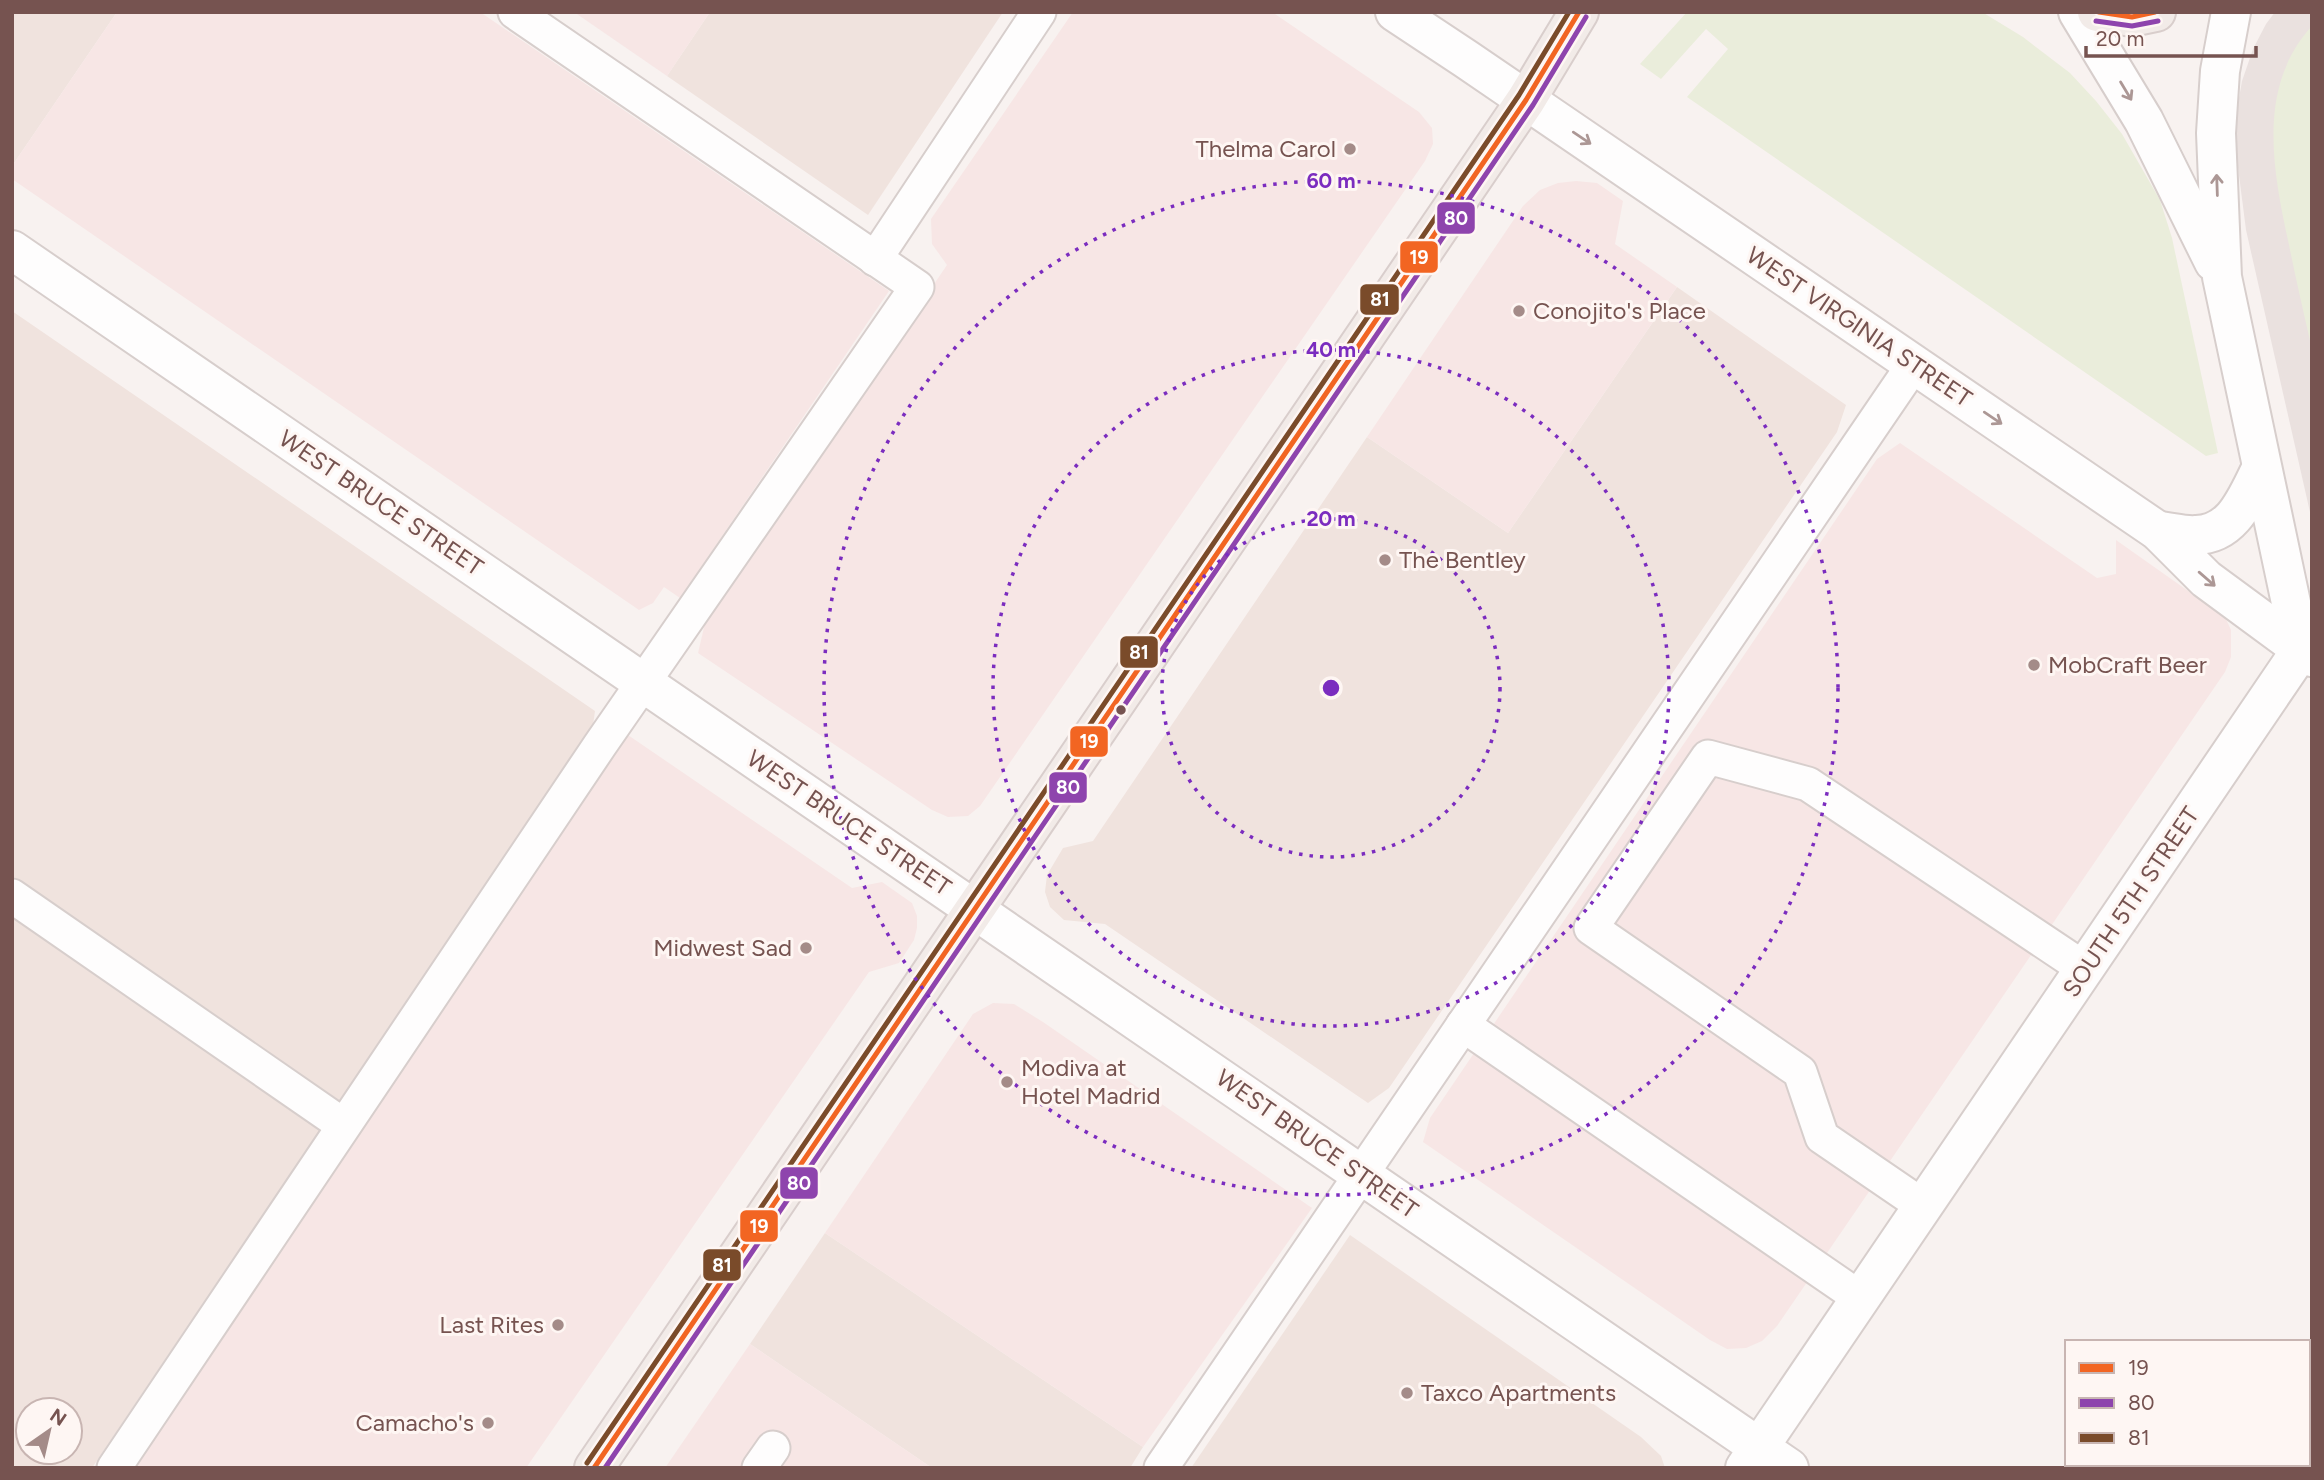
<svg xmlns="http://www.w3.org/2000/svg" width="2324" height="1480" viewBox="0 0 2324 1480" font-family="Figtree,sans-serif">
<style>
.residential{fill:#f0e3de;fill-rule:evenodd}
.commercial{fill:#f7e6e5}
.industrial{fill:#eae1df}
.green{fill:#eaeddb}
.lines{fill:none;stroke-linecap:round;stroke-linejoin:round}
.service-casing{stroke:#d7cecc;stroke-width:37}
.minor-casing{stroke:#d7cecc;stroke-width:42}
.tertiary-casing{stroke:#d7cecc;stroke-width:42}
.primary-casing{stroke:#d9cecc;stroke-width:42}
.service{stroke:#fefdfd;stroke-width:33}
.minor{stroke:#fefdfd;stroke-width:38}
.tertiary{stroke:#fefdfd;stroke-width:38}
.primary{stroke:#f2ebe8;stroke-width:38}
.bus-1-casing{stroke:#fef6f3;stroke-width:10}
.bus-2-casing{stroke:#fef6f3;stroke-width:10}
.bus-3-casing{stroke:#fef6f3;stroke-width:10}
.bus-1{stroke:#f26522;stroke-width:5}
.bus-2{stroke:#8e44ad;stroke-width:5}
.bus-3{stroke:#7a4b2a;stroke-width:5}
.oneway{stroke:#ac9795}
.ring{fill:none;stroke:#7b2cbf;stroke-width:3.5;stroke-dasharray:3.5 7}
.poi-dot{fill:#a48b88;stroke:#fef6f3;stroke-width:2.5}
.bus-dot{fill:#765350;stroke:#fef6f3;stroke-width:2.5}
.labels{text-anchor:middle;stroke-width:6;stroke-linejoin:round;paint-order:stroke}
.poi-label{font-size:24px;fill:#765350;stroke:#fef6f3;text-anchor:start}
.street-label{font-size:24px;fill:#765350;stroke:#fef6f3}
.centre{fill:#7b2cbf;stroke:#fef6f3;stroke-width:3.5}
.ring-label{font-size:21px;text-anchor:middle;font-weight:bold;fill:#7b2cbf;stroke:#fef6f3;stroke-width:6;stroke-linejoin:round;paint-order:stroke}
.line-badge{stroke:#fef6f3;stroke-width:2.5}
.badge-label{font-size:19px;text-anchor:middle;font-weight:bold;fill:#fff}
</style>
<rect width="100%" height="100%" fill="#f8f2f0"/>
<!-- residential -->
<g class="residential">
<path d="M 12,12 L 117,12 L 12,166 Z"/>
<path d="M 710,12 L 1003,12 L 868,215 L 667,76 Z"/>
<path d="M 1677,287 L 1846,405 L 1837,432 L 1389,1088 L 1368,1103 L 1105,924 L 1064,920 L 1050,907 L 1045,892 L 1047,875 L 1063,848 L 1093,841 L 1367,437 L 1508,533 Z"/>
<path d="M 12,311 L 595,711 L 593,725 L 92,1468 L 12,1468 ZM 28,1410 L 70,1410 L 70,1452 L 28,1452 Z"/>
<path d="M 825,1233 L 1143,1447 L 1130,1468 L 932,1468 L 750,1344 Z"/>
<path d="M 1350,1235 L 1641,1437 L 1661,1456 L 1665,1468 L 1191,1468 Z"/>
</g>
<!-- commercial -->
<g class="commercial">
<path d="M 117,12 L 480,12 L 889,291 L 680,598 L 664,587 L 653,603 L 639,610 L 12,179 L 12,166 Z"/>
<path d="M 574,12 L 710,12 L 667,76 Z"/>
<path d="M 1073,12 L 1272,12 L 1419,112 L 1432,128 L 1433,144 L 1425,161 L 980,806 L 968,816 L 948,817 L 932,810 L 698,653 L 706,619 L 947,265 L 932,244 L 931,219 Z"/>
<path d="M 1576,181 L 1597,183 L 1623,201 L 1615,244 L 1677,287 L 1508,533 L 1367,437 L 1523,206 L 1540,190 L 1558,183 Z"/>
<path d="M 1900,443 L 2097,578 L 2116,574 L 2116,540 L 2225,617 L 2231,630 L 2231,657 L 2225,672 L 1777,1326 L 1762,1341 L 1746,1348 L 1727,1349 L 1710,1340 L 1423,1142 L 1430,1118 L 1877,459 Z"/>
<path d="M 625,733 L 852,888 L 882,882 L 912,903 L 917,916 L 917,928 L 914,940 L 899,963 L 869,972 L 526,1468 L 133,1468 Z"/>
<path d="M 993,1003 L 1014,1004 L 1043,1022 L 1312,1208 L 1143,1447 L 825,1233 L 973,1014 Z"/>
<path d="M 750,1344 L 932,1468 L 665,1468 Z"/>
</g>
<!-- industrial -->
<path class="industrial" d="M 2275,12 L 2312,12 L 2312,521 L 2246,230 L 2236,152 L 2235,121 L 2242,81 L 2253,49 L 2266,24 Z"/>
<!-- green -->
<g class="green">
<path d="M 1687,12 L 1982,12 L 2023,37 L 2070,73 L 2096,101 L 2122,134 L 2160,200 L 2172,238 L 2218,453 L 2206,456 L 1687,97 L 1728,49 L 1706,29 L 1661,79 L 1640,64 Z"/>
<path d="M 2312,26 L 2312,349 C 2304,314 2296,280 2289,245 C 2273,171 2256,87 2312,26 Z"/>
</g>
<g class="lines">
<defs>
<g id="service">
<path d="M 875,259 L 1039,12"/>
<path d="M 12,896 L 343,1125"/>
<path d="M 1463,1025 L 1860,1298"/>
<path d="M 1923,1206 L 1822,1137 L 1800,1072 L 1591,928 L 1708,757 L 1808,784 L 2085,969"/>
<path d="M 114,1468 L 600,745 L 917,287 L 515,12"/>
<path d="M 759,1468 L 773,1448"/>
<path d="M 1161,1468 L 1914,364"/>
</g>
<g id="minor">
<path d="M 1395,12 L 1466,59 L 2158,531 L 2206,579 L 2312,657"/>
<path d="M 12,250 L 1789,1468"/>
</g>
<g id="tertiary">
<path d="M 2078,12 L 2144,121 L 2214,262"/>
<path d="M 2158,531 C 2171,532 2184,536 2196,535 C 2234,534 2246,498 2261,469"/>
<path d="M 1745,1468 L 2301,650 L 2222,277 L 2216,133 L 2220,71 L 2231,12"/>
</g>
<g id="primary">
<path d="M 2097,12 L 2132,17 L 2156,12"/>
<path d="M 594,1468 L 1526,100 L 1579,12"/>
</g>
</defs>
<!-- service casing -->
<use href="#service" class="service-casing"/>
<!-- minor casing -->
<use href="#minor" class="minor-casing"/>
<!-- tertiary casing -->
<use href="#tertiary" class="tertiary-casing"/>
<!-- primary casing -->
<use href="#primary" class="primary-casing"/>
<!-- service -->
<use href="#service" class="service"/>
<!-- minor -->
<use href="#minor" class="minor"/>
<!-- tertiary -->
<use href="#tertiary" class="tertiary"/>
<!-- primary -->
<use href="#primary" class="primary"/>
<defs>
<g id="bus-1">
<path d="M 2099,12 L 2132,17 L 2155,12"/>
<path d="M 594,1468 L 1526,100 L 1579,12"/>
</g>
<g id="bus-2">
<path d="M 2096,21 L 2132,26 L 2158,21"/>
<path d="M 605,1468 L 1533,105 L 1586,17"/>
</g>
<path id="bus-3" d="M 587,1463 L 1519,95 L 1569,12"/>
</defs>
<!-- bus-1 casing -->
<use href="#bus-1" class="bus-1-casing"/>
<!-- bus-2 casing -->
<use href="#bus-2" class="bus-2-casing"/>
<!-- bus-3 casing -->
<use href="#bus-3" class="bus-3-casing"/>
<!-- bus-1 -->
<use href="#bus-1" class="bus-1"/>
<!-- bus-2 -->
<use href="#bus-2" class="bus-2"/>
<!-- bus-3 -->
<use href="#bus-3" class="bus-3"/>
</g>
<!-- one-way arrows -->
<defs><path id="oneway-shaft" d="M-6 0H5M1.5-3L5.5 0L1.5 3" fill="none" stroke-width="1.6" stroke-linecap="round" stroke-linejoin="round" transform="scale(1.75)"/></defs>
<g class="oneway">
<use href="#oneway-shaft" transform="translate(2126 91) rotate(59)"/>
<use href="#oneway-shaft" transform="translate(1582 138) rotate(34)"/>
<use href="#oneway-shaft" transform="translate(2217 185) rotate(-92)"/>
<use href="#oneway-shaft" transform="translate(1993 418) rotate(34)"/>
<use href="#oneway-shaft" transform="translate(2207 579) rotate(41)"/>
</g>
<!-- distance rings -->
<g class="ring">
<circle cx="1331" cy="688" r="169"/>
<circle cx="1331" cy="688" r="338"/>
<circle cx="1331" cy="688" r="507"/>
</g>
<!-- markers -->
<g class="poi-dot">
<circle cx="1350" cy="149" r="7"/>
<circle cx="1519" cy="311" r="7"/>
<circle cx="1385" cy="560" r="7"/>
<circle cx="2034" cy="665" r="7"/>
<circle cx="806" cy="948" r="7"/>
<circle cx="1007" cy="1082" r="7"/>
<circle cx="558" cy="1325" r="7"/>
<circle cx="1407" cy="1393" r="7"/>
<circle cx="488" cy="1423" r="7"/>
</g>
<circle class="bus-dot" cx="1121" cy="710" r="6"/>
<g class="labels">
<!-- poi labels -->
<g class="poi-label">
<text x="1336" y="157" text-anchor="end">Thelma Carol</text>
<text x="1533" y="319">Conojito's Place</text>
<text x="1399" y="568">The Bentley</text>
<text x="2048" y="673">MobCraft Beer</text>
<text x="792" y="956" text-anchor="end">Midwest Sad</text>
<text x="1021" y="1076">Modiva at<tspan x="1021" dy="28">Hotel Madrid</tspan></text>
<text x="544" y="1333" text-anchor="end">Last Rites</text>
<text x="1421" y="1401">Taxco Apartments</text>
<text x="474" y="1431" text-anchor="end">Camacho's</text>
</g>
<!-- street labels -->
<g class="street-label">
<text transform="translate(1859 327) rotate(34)" y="8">WEST VIRGINIA STREET</text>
<text transform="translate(381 503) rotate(34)" y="8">WEST BRUCE STREET</text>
<text transform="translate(849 823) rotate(34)" y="8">WEST BRUCE STREET</text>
<text transform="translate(2131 902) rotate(-56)" y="8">SOUTH 5TH STREET</text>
<text transform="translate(1317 1144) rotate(35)" y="8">WEST BRUCE STREET</text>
</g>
</g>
<circle cx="1331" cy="688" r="10" class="centre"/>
<g class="ring-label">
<text x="1331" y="188">60 m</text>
<text x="1331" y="357">40 m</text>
<text x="1331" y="526">20 m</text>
</g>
<g class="line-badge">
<rect x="1436" y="201" width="40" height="34" rx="7" fill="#8e44ad"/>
<rect x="1399" y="240" width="40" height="34" rx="7" fill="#f26522"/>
<rect x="1359" y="283" width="41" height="33" rx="7" fill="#7a4b2a"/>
<rect x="1119" y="635" width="40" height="34" rx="7" fill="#7a4b2a"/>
<rect x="1069" y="725" width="40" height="33" rx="7" fill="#f26522"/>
<rect x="1048" y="771" width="40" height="33" rx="7" fill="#8e44ad"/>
<rect x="779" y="1166" width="40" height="34" rx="7" fill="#8e44ad"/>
<rect x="739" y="1209" width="40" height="34" rx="7" fill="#f26522"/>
<rect x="702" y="1248" width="40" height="34" rx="7" fill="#7a4b2a"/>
</g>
<g class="badge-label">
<text x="1456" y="225">80</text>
<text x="1419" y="264">19</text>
<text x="1380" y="306">81</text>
<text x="1139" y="659">81</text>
<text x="1089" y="748">19</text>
<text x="1068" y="794">80</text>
<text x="799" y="1190">80</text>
<text x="759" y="1233">19</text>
<text x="722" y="1272">81</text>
</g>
<!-- border -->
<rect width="2324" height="1480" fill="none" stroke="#765350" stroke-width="28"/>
<!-- legend -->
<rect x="2065" y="1340" width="245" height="126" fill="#fef6f3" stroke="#c8b5b2" stroke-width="2"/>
<rect x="2079" y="1363" width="35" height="10" fill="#f26522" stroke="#c8b5b2" stroke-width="2"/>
<text x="2128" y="1375" font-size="21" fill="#765350">19</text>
<rect x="2079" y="1398" width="35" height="10" fill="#8e44ad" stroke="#c8b5b2" stroke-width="2"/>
<text x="2128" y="1410" font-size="21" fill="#765350">80</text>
<rect x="2079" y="1433" width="35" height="10" fill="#7a4b2a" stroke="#c8b5b2" stroke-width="2"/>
<text x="2128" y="1445" font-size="21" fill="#765350">81</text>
<!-- north arrow -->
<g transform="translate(49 1431) rotate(34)"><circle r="33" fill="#fef6f3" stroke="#c8b5b2" stroke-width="2"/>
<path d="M0-5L12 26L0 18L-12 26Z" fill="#a48b88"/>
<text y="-10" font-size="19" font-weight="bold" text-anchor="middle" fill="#765350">N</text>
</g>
<!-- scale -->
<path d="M2086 46v10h170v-10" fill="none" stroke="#765350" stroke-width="3.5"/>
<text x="2096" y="46" font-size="21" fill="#765350" stroke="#fef6f3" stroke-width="5" paint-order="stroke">20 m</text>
</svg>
